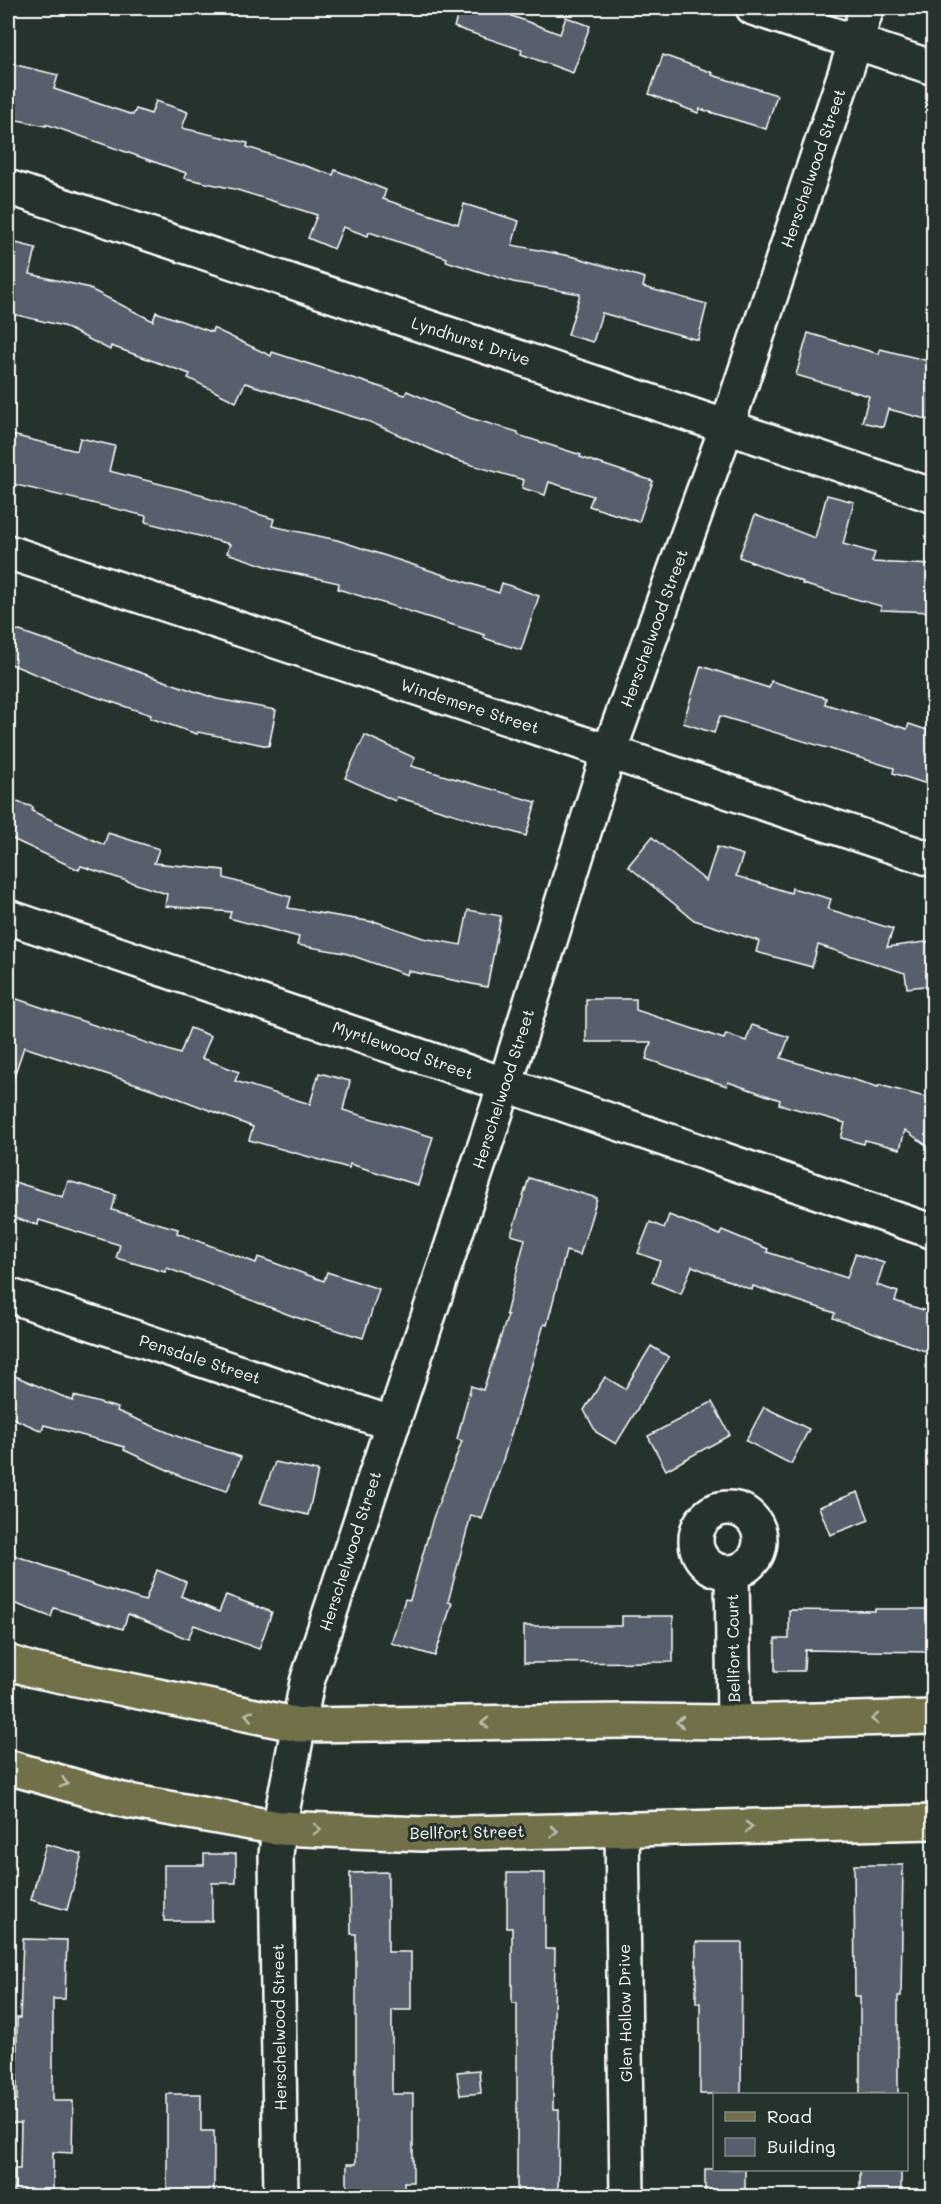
<svg xmlns="http://www.w3.org/2000/svg" width="941" height="2204" viewBox="0 0 941 2204" font-family="Mali,sans-serif">
<style>
.building{fill:#595e6c;stroke:#fff;stroke-width:1.5}
.lines{fill:none;stroke-linecap:round;stroke-linejoin:round}
.minor-casing{stroke:#fff;stroke-width:38}
.major-casing{stroke:#fff;stroke-width:38}
.minor{stroke:#26332d;stroke-width:33}
.major{stroke:#71704a;stroke-width:33}
.oneway{stroke:#bfbfae}
.labels{text-anchor:middle;stroke-width:6;stroke-linejoin:round;paint-order:stroke}
.street-label{font-size:16px;fill:#fff;stroke:#26332d}
</style>
<rect width="100%" height="100%" fill="#26332d"/>
<filter id="ink" filterUnits="userSpaceOnUse"><feTurbulence type="fractalNoise" baseFrequency=".0167" numOctaves="2"/><feDisplacementMap in="SourceGraphic" scale="12" xChannelSelector="R" yChannelSelector="G"/><feConvolveMatrix kernelMatrix="1 2 1 2 8 2 1 2 1" color-interpolation-filters="sRGB"/></filter>
<g filter="url(#ink)">
<!-- building -->
<g class="building">
<path d="M 460,8 L 515,8 L 512,16 L 560,34 L 566,17 L 590,26 L 573,73 L 521,54 L 522,50 L 454,27 Z"/>
<path d="M 663,55 L 713,73 L 712,75 L 777,95 L 766,129 L 700,109 L 698,113 L 649,94 Z"/>
<path d="M 8,63 L 58,75 L 54,89 L 133,115 L 136,109 L 151,114 L 156,101 L 188,112 L 182,128 L 248,143 L 247,147 L 333,175 L 335,170 L 386,190 L 383,199 L 458,224 L 464,204 L 519,221 L 512,245 L 575,257 L 645,278 L 643,287 L 707,304 L 698,340 L 602,313 L 593,342 L 568,335 L 580,294 L 513,282 L 446,261 L 447,258 L 369,232 L 368,236 L 343,227 L 334,249 L 308,238 L 317,215 L 234,189 L 184,178 L 186,173 L 46,124 L 46,126 L 8,118 Z"/>
<path d="M 12,242 L 36,248 L 30,274 L 86,287 L 153,321 L 156,312 L 212,332 L 213,328 L 271,356 L 272,352 L 405,395 L 407,391 L 470,418 L 518,432 L 518,435 L 581,455 L 580,457 L 653,481 L 639,522 L 589,506 L 593,496 L 549,482 L 545,495 L 522,488 L 524,480 L 455,460 L 370,422 L 245,383 L 236,402 L 188,378 L 190,374 L 111,346 L 110,350 L 63,326 L 8,313 L 8,263 Z"/>
<path d="M 808,333 L 879,354 L 880,349 L 933,362 L 933,421 L 888,409 L 883,427 L 862,422 L 869,396 L 796,375 Z"/>
<path d="M 8,434 L 77,451 L 80,438 L 115,446 L 109,471 L 204,495 L 204,497 L 274,519 L 272,526 L 337,540 L 499,593 L 502,583 L 539,596 L 521,650 L 484,638 L 485,635 L 338,589 L 339,583 L 275,569 L 227,553 L 230,544 L 145,522 L 146,516 L 8,483 Z"/>
<path d="M 827,495 L 854,502 L 843,544 L 875,553 L 872,562 L 933,565 L 933,612 L 881,610 L 881,606 L 802,584 L 803,582 L 739,557 L 755,515 L 815,538 Z"/>
<path d="M 8,627 L 217,699 L 276,710 L 269,746 L 198,732 L 197,734 L 150,718 L 151,715 L 69,688 L 8,663 Z"/>
<path d="M 701,666 L 769,688 L 771,681 L 826,698 L 825,704 L 907,729 L 909,724 L 933,732 L 933,786 L 893,773 L 894,768 L 720,716 L 714,733 L 683,723 Z"/>
<path d="M 365,735 L 415,758 L 411,766 L 536,802 L 526,836 L 397,797 L 395,801 L 345,778 Z"/>
<path d="M 8,799 L 33,807 L 32,811 L 104,845 L 108,833 L 159,849 L 154,863 L 224,870 L 224,878 L 291,897 L 288,908 L 374,922 L 374,921 L 423,938 L 461,945 L 468,910 L 501,916 L 487,987 L 408,971 L 407,975 L 345,953 L 297,945 L 299,937 L 229,918 L 231,912 L 165,906 L 167,894 L 81,866 L 79,870 L 8,837 Z"/>
<path d="M 652,837 L 706,881 L 717,847 L 743,855 L 736,876 L 791,893 L 792,888 L 831,899 L 828,909 L 893,929 L 887,947 L 933,941 L 933,985 L 907,988 L 905,973 L 818,945 L 812,967 L 756,952 L 759,941 L 694,920 L 628,866 Z"/>
<path d="M 8,996 L 180,1054 L 190,1028 L 211,1036 L 202,1058 L 239,1072 L 235,1081 L 310,1104 L 319,1073 L 350,1081 L 343,1110 L 433,1137 L 418,1185 L 350,1164 L 349,1168 L 249,1140 L 253,1127 L 170,1095 L 24,1047 L 11,1085 L 8,1084 Z"/>
<path d="M 586,999 L 636,999 L 636,1010 L 724,1039 L 726,1034 L 746,1041 L 752,1025 L 789,1037 L 781,1058 L 878,1087 L 879,1085 L 933,1099 L 933,1150 L 905,1130 L 900,1149 L 865,1140 L 864,1144 L 841,1138 L 845,1123 L 779,1104 L 780,1100 L 728,1082 L 727,1086 L 646,1059 L 651,1042 L 586,1042 Z"/>
<path d="M 529,1178 L 597,1198 L 580,1255 L 566,1251 L 547,1325 L 544,1324 L 504,1457 L 482,1519 L 471,1515 L 448,1602 L 452,1603 L 435,1656 L 391,1643 L 405,1599 L 410,1600 L 433,1518 L 462,1441 L 457,1439 L 471,1386 L 483,1390 L 508,1315 L 506,1314 L 525,1239 L 511,1235 Z"/>
<path d="M 8,1180 L 63,1197 L 68,1181 L 116,1195 L 112,1210 L 178,1229 L 177,1233 L 256,1263 L 258,1257 L 324,1281 L 327,1272 L 379,1289 L 363,1338 L 295,1317 L 167,1268 L 165,1272 L 116,1258 L 120,1245 L 39,1220 L 38,1225 L 8,1216 Z"/>
<path d="M 669,1215 L 720,1235 L 722,1230 L 768,1249 L 767,1252 L 847,1278 L 855,1254 L 884,1263 L 877,1285 L 898,1292 L 895,1301 L 933,1313 L 933,1354 L 833,1318 L 835,1313 L 753,1286 L 752,1290 L 692,1266 L 681,1294 L 652,1282 L 660,1261 L 638,1253 L 650,1222 L 664,1228 Z"/>
<path d="M 651,1346 L 669,1357 L 616,1444 L 596,1432 L 584,1410 L 605,1377 L 625,1389 Z"/>
<path d="M 8,1373 L 73,1401 L 74,1396 L 118,1408 L 117,1411 L 179,1437 L 241,1457 L 227,1491 L 183,1477 L 124,1450 L 125,1447 L 44,1425 L 42,1431 L 8,1416 Z"/>
<path d="M 712,1402 L 730,1435 L 666,1470 L 648,1436 Z"/>
<path d="M 764,1407 L 809,1429 L 791,1464 L 746,1441 Z"/>
<path d="M 275,1462 L 318,1471 L 308,1515 L 260,1503 Z"/>
<path d="M 858,1492 L 869,1520 L 830,1535 L 819,1507 Z"/>
<path d="M 14,1555 L 67,1574 L 66,1576 L 145,1601 L 157,1570 L 186,1582 L 181,1596 L 219,1612 L 226,1595 L 272,1612 L 259,1649 L 194,1625 L 188,1639 L 128,1614 L 123,1629 L 54,1608 L 51,1617 L 8,1601 L 8,1573 Z"/>
<path d="M 875,1609 L 929,1609 L 929,1652 L 805,1650 L 804,1671 L 775,1671 L 775,1639 L 789,1639 L 789,1610 L 875,1611 Z"/>
<path d="M 622,1616 L 673,1616 L 673,1662 L 524,1663 L 524,1626 L 622,1626 Z"/>
<path d="M 46,1844 L 82,1854 L 67,1910 L 31,1900 Z"/>
<path d="M 204,1854 L 236,1854 L 236,1883 L 212,1883 L 212,1921 L 164,1921 L 164,1865 L 204,1865 Z"/>
<path d="M 854,1865 L 903,1865 L 901,1996 L 898,1996 L 898,2094 L 860,2094 L 860,1996 L 855,1996 Z"/>
<path d="M 388,1872 L 388,1952 L 411,1952 L 411,2010 L 392,2010 L 392,2094 L 413,2094 L 413,2182 L 404,2182 L 404,2196 L 347,2196 L 347,2164 L 356,2164 L 356,1934 L 351,1934 L 350,1873 Z"/>
<path d="M 507,1873 L 545,1873 L 545,1949 L 555,1949 L 553,2110 L 559,2110 L 558,2196 L 517,2196 L 517,2003 L 512,2003 L 512,1928 L 507,1928 Z"/>
<path d="M 23,1939 L 67,1940 L 65,1999 L 53,1999 L 53,2101 L 73,2101 L 72,2153 L 53,2152 L 53,2196 L 14,2196 L 14,2169 L 20,2169 L 21,2123 L 8,2123 L 8,2100 L 17,2100 L 17,2018 L 20,2018 Z"/>
<path d="M 696,1942 L 742,1942 L 741,2094 L 700,2094 L 700,2003 L 696,2003 Z"/>
<path d="M 479,2070 L 481,2093 L 460,2095 L 457,2072 Z"/>
<path d="M 167,2094 L 201,2094 L 201,2131 L 214,2131 L 214,2196 L 167,2196 Z"/>
<rect x="705" y="2169" width="40" height="27"/>
<rect x="860" y="2169" width="41" height="27"/>
</g>
<g class="lines">
<defs>
<g id="minor">
<path d="M 753,8 L 934,68"/>
<path d="M 8,187 L 934,496"/>
<path d="M 8,552 L 934,860"/>
<path d="M 8,917 L 545,1098 L 934,1232"/>
<path d="M 8,1295 L 393,1424"/>
<circle cx="728" cy="1540" r="32"/>
<path d="M 732,1573 L 734,1722"/>
<path d="M 622,1829 L 627,2196"/>
<path d="M 281,2196 L 276,1855 L 279,1828 L 307,1682 L 505,1085 L 609,752 L 727,426 L 867,8"/>
</g>
<g id="major">
<path d="M 8,1662 L 33,1670 L 299,1725 L 628,1721 L 734,1722 L 934,1717"/>
<path d="M 8,1767 L 123,1800 L 279,1828 L 422,1834 L 934,1822"/>
</g>
</defs>
<!-- minor casing -->
<use href="#minor" class="minor-casing"/>
<!-- major casing -->
<use href="#major" class="major-casing"/>
<!-- minor -->
<use href="#minor" class="minor"/>
<!-- major -->
<use href="#major" class="major"/>
</g>
<!-- one-way arrows -->
<defs><path id="oneway-chevron" d="M-2-3.5L2.5 0L-2 3.5" fill="none" stroke-width="1.6" stroke-linecap="round" stroke-linejoin="round" transform="scale(1.5)"/></defs>
<g class="oneway">
<use href="#oneway-chevron" transform="translate(249 1715) rotate(-168)"/>
<use href="#oneway-chevron" transform="translate(875 1719) rotate(179)"/>
<use href="#oneway-chevron" transform="translate(680 1722) rotate(-180)"/>
<use href="#oneway-chevron" transform="translate(485 1723) rotate(179)"/>
<use href="#oneway-chevron" transform="translate(64 1783) rotate(16)"/>
<use href="#oneway-chevron" transform="translate(749 1827) rotate(-1)"/>
<use href="#oneway-chevron" transform="translate(317 1829) rotate(2)"/>
<use href="#oneway-chevron" transform="translate(554 1831) rotate(-1)"/>
</g>
</g>
<g class="labels">
<!-- street labels -->
<g class="street-label">
<text transform="translate(813 168) rotate(-71)" y="6">Herschelwood Street</text>
<text transform="translate(471 341) rotate(18)" y="6">Lyndhurst Drive</text>
<text transform="translate(654 628) rotate(-70)" y="6">Herschelwood Street</text>
<text transform="translate(470 706) rotate(18)" y="6">Windemere Street</text>
<text transform="translate(403 1050) rotate(19)" y="6">Myrtlewood Street</text>
<text transform="translate(503 1089) rotate(-72)" y="6">Herschelwood Street</text>
<text transform="translate(200 1359) rotate(18)" y="6">Pensdale Street</text>
<text transform="translate(350 1551) rotate(-72)" y="6">Herschelwood Street</text>
<text transform="translate(733 1648) rotate(-91)" y="6">Bellfort Court</text>
<text transform="translate(467 1832) rotate(-1)" y="6">Bellfort Street</text>
<text transform="translate(625 2013) rotate(-91)" y="6">Glen Hollow Drive</text>
<text transform="translate(279 2027) rotate(-91)" y="6">Herschelwood Street</text>
</g>
</g>
<!-- margin -->
<rect width="941" height="2204" fill="none" stroke="#26332d" stroke-width="30"/>
<rect x="15" y="15" width="911" height="2174" fill="none" stroke="#fff" stroke-width="2" filter="url(#ink)"/>
<!-- legend -->
<rect x="713" y="2093" width="195" height="78" fill="#26332d" stroke="#7d8581" stroke-width="1.5"/>
<rect x="725" y="2112" width="30" height="9" fill="#71704a" stroke="#7d8581" stroke-width="1.5"/>
<text x="767" y="2123" font-size="18" fill="#ffffff">Road</text>
<rect x="725" y="2138" width="30" height="18" fill="#595e6c" stroke="#7d8581" stroke-width="1.5"/>
<text x="767" y="2153" font-size="18" fill="#ffffff">Building</text>
</svg>
